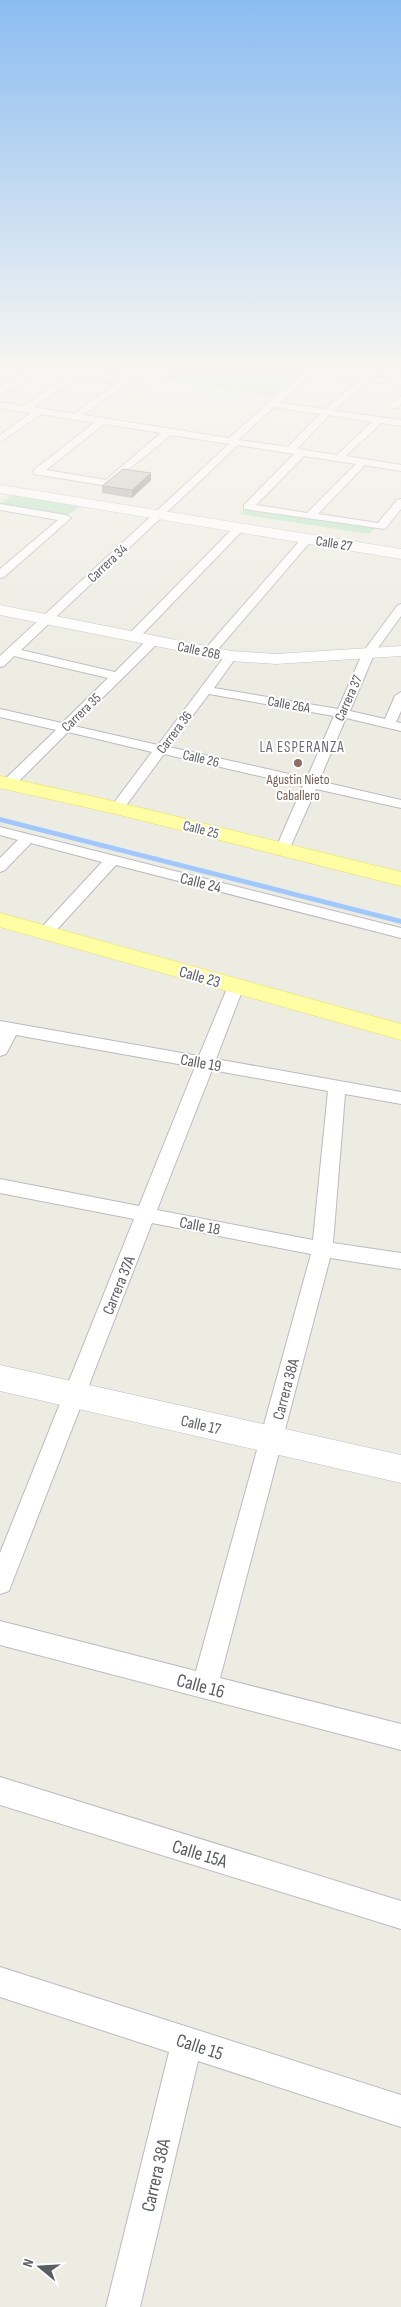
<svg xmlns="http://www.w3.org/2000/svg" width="401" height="2307" viewBox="0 0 401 2307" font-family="'Sofia Sans Condensed',sans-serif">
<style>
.medical{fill:#fbe4dd}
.green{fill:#bee5c4}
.water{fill:#a0c8ff}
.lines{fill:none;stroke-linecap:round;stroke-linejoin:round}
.street-casing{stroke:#babbc1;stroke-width:2}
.secondary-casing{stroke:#bbbdc4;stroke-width:1}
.primary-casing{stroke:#f2dd56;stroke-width:1}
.street{fill:#fff;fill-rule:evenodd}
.secondary{fill:#fff;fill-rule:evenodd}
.primary{fill:#fffea5;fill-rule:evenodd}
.wall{fill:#acaaa4}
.shaded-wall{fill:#8c8b86}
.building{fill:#c8c6bf;stroke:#8c8b86}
.education-dot{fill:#8d6e63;stroke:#fff;stroke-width:2}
.labels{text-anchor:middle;stroke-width:4;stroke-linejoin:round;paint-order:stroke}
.far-street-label{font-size:14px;fill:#5a5d63;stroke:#fff}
.far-education-label{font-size:14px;fill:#785e54;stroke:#fff}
.far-neighbourhood-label{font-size:15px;letter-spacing:1px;fill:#6b6f75;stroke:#fff}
.street-label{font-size:16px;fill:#5a5d63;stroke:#fff}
.near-street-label{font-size:19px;fill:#5a5d63;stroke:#fff}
</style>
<rect width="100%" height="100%" fill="#edece2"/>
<!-- medical -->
<path class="medical" d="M 134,387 L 151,389 L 131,404 L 113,401 Z"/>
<!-- green -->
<g class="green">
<path d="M 180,367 L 270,367 L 301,371 L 272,396 L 162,380 Z"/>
<path d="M 12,495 L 80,506 L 65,517 L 0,504 Z"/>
<path d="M 246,508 L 375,528 L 369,534 L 240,514 Z"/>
</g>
<!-- water -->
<path class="water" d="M 0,817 L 401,919 L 401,924 L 0,822 Z"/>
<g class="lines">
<defs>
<g id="street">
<path d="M 30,367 C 45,367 58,369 73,370 C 78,371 80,369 85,369 L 85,372 L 124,378 L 141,367 L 150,367 L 83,415 L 229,438 L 305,371 L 299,370 L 299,367 L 318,367 L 365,374 L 374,367 L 383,367 L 374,376 L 401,379 L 401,385 L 369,380 L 334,411 L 401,420 L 401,426 L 381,423 L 346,456 L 401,465 L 401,471 L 365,465 L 318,514 L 378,523 L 397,500 L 401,499 L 401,509 L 385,529 L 244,509 L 244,505 L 294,454 L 238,445 L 21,650 L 115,672 L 150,637 L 158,637 L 160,640 L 158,643 L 74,726 L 158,745 L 227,653 L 231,652 L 237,656 L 214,688 L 338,709 L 363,652 L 397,606 L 401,604 L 401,616 L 375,652 L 350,711 L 385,719 L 395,696 L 401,692 L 401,711 L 396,722 L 401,723 L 401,731 L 346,718 L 319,781 L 401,800 L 401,808 L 316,789 L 289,850 L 282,854 L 275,850 L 303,786 L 164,754 L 122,811 L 117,812 L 110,808 L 152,752 L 68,732 L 13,787 L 3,787 L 1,784 L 3,781 L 56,730 L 0,717 L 0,709 L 62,723 L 108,678 L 14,656 L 4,666 L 0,667 L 0,656 L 229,444 L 171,435 L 108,486 L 34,474 L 34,470 L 94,423 L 41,414 L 0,442 L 0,435 L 31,413 L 0,408 L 0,402 L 23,406 L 70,375 L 40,371 L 0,395 L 0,388 L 31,369 ZM 313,372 L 360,379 L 325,409 L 279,403 ZM 79,377 L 118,382 L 74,414 L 33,407 ZM 274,407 L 320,414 L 288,447 L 238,440 ZM 329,415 L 372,422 L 337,455 L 297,449 ZM 104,424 L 161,433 L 106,480 L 46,470 ZM 304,456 L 356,464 L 307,513 L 256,505 ZM 209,694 L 334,716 L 307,778 L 169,747 Z"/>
<path d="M 401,396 L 401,404 L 397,408 L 391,408 L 391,404 Z"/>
<path d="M 0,504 L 66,515 L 71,518 L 4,577 L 0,578 L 0,569 L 58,520 L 0,510 Z"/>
<path d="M 239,525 L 243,526 L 243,530 L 138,639 L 130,639 L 128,636 L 130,633 L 235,526 Z"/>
<path d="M 307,536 L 312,539 L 311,541 L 214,654 L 206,654 L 204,651 L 206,648 L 303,537 Z"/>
<path d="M 0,827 L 401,928 L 401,938 L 116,865 L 52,935 L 40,935 L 38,932 L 40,929 L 102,862 L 31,843 L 5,870 L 0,872 L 0,858 L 18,840 L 0,835 Z"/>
<path d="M 236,981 L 242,982 L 244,986 L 216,1059 L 401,1092 L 401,1104 L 345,1094 L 333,1243 L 401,1253 L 401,1269 L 330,1258 L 220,1678 L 401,1724 L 401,1750 L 0,1645 L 0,1621 L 196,1671 L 311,1254 L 152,1223 L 12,1583 L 9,1591 L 0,1594 L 0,1553 L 134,1219 L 0,1193 L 0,1179 L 139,1206 L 195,1067 L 16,1035 L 6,1054 L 0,1056 L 0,1021 L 199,1056 L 228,986 L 230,982 ZM 212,1070 L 328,1091 L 313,1240 L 157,1210 Z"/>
<path d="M 0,1777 L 401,1901 L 401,1929 L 0,1805 Z"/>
<path d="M 0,1967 L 401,2095 L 401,2127 L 198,2061 L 140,2307 L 106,2307 L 169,2052 L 0,1997 Z"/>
</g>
<g id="secondary">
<path d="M 0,485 L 401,549 L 401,559 L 0,493 Z"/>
<path d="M 0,605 L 231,651 L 276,654 L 401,646 L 401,656 L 276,664 L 231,661 L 0,615 Z"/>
<path d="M 0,1365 L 401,1455 L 401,1483 L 0,1391 Z"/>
</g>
<g id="primary">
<path d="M 0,776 L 117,802 L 401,872 L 401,886 L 116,814 L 0,788 Z"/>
<path d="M 0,913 L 401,1024 L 401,1040 L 0,927 Z"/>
</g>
</defs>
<!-- street casing -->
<use href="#street" class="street-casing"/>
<!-- secondary casing -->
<use href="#secondary" class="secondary-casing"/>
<!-- primary casing -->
<use href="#primary" class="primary-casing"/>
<!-- street -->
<use href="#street" class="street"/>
<!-- secondary -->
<use href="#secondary" class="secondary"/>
<!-- primary -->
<use href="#primary" class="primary"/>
</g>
<!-- wall -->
<path class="wall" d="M 151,473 L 151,480 L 132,498 L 102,493 L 102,486 Z"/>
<!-- shaded-wall -->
<path class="shaded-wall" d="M 151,473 L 151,480 L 132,498 L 132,490 Z"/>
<!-- building -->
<path class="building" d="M 123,469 L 151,473 L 132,490 L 102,486 Z"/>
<!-- sky -->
<linearGradient id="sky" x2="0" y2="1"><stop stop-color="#8bbcf1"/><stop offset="0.53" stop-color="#f7f6f2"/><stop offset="1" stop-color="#f7f6f2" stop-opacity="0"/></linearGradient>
<rect width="401" height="690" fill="url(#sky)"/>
<!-- markers -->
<circle class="education-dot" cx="298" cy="763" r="5"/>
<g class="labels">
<!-- far-street labels -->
<g class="far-street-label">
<text transform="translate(334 543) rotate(9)" y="5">Calle 27</text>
<text transform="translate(107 563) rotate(-43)" y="5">Carrera 34</text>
<text transform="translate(199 650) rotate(12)" y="5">Calle 26B</text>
<text transform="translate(348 698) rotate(-66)" y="5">Carrera 37</text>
<text transform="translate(289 704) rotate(10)" y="5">Calle 26A</text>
<text transform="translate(81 712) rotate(-44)" y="5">Carrera 35</text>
<text transform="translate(174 732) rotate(-53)" y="5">Carrera 36</text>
<text transform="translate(201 758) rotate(13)" y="5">Calle 26</text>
<text transform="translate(201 829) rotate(14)" y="5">Calle 25</text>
</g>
<!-- far-education labels -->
<g class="far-education-label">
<text x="298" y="784">Agustin Nieto<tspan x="298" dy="16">Caballero</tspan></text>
</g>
<!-- far-neighbourhood labels -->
<g class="far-neighbourhood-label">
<text x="302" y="752">LA ESPERANZA</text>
</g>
<!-- street labels -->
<g class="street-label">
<text transform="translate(201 882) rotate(14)" y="6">Calle 24</text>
<text transform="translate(200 976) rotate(16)" y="6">Calle 23</text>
<text transform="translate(201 1062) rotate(10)" y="6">Calle 19</text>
<text transform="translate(200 1225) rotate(11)" y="6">Calle 18</text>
<text transform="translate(118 1285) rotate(-68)" y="6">Carrera 37A</text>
<text transform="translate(285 1389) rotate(-75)" y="6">Carrera 38A</text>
<text transform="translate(201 1424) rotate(13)" y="6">Calle 17</text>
</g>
<!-- near-street labels -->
<g class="near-street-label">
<text transform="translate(201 1685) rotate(15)" y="7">Calle 16</text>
<text transform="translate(200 1853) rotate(17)" y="7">Calle 15A</text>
<text transform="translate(200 2046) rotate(18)" y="7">Calle 15</text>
<text transform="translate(155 2175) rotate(-77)" y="7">Carrera 38A</text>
</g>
</g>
<!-- north arrow -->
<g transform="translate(40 2267) rotate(288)" stroke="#ffffff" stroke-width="4" paint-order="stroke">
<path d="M0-4L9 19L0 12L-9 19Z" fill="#5a5d63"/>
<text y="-8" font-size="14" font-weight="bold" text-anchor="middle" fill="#5a5d63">N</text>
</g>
</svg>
